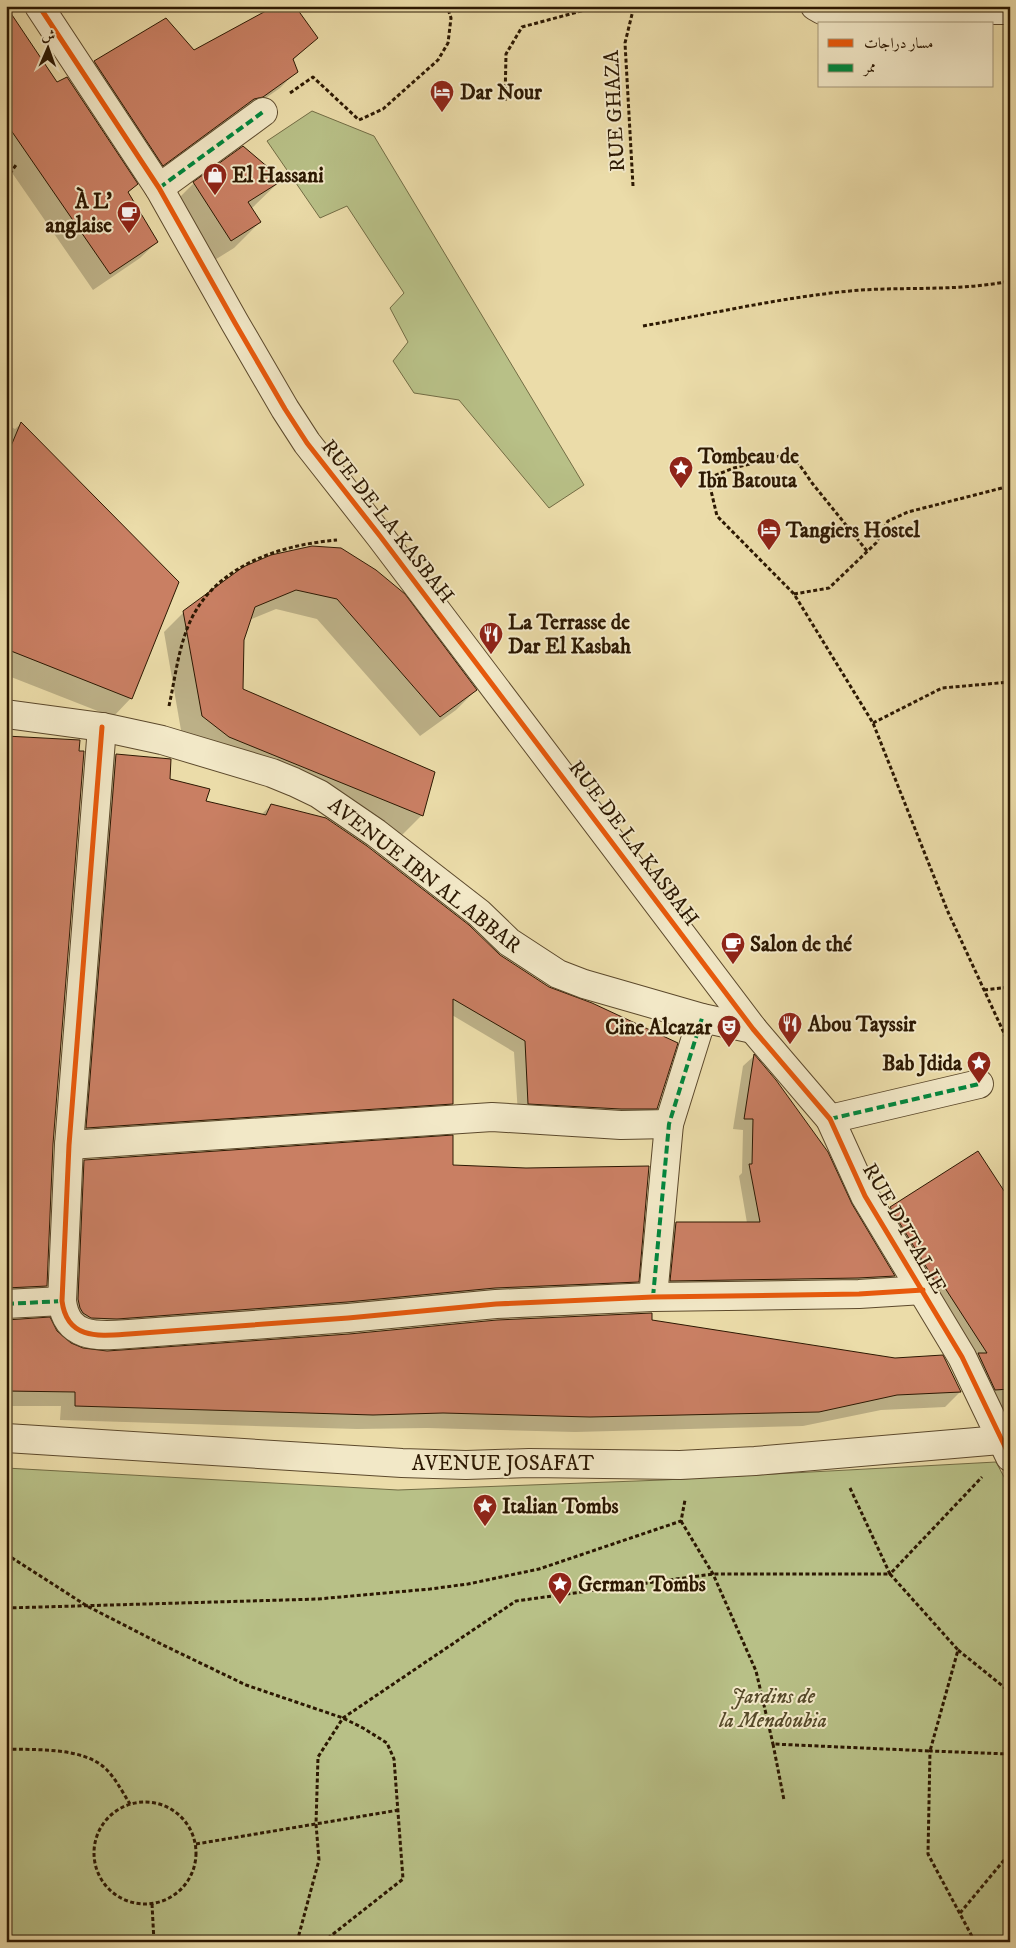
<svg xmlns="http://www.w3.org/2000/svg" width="1016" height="1948" viewBox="0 0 1016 1948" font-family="'IM FELL DW Pica',Amiri,serif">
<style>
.green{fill:#b8c087;stroke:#726c44}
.shadow{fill:#0003}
.building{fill:#c97f63;stroke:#2c1802}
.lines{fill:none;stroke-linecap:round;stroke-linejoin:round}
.minor-casing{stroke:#5c492c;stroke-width:30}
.path{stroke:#2c1802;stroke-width:3;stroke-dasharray:4 2.5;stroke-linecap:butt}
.minor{stroke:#f2e8c7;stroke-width:28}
.quiet{stroke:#00873e;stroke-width:4;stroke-dasharray:8 4;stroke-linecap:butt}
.cycleway-casing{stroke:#f2e8c7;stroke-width:8}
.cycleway{stroke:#e8590c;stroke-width:5}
.labels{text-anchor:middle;stroke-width:4;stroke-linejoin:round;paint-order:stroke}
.poi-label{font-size:21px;font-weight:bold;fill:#2c1802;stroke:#f2e8c7;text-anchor:start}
.street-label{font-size:21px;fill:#2c1802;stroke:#f2e8c7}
.park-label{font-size:21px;font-style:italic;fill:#564a2a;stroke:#f2e8c7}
</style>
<rect width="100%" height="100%" fill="#ebdca9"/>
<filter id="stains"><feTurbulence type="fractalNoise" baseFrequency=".004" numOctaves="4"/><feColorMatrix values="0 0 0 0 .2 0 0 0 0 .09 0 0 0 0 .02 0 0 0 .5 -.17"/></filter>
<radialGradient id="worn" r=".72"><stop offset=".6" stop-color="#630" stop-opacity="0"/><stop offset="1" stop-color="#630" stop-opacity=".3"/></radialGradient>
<!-- green -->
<g class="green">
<path d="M 312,111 L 374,136 L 584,485 L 549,508 L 459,400 L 414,393 L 393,361 L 408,342 L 390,308 L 404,293 L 347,206 L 320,218 L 267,141 Z"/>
<path d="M 996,1462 L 1010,1488 L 1010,1942 L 6,1942 L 6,1468 L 398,1490 L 663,1480 Z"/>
</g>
<!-- shadow -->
<g class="shadow">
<path d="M 6,7 L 56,84 L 136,184 L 127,193 L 157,242 L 140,258 L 93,290 L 6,164 Z"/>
<path d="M 317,37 L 293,60 L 296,72 L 280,88 L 147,181 L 79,78 L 95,62 Z"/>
<path d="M 243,148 L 281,180 L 251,209 L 260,222 L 234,248 L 205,266 L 168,209 L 194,183 Z"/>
<path d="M 6,424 L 15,429 L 21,424 L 131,698 L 113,717 L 6,675 Z"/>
<path d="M 313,547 L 476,690 L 456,710 L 420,736 L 317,619 L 276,609 L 249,620 L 243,640 L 242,690 L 422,815 L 402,835 L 209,757 L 182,736 L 164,632 L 184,612 Z"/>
<path d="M 6,738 L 52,1144 L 46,1286 L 31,1301 L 6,1302 Z"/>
<path d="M 116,755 L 169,780 L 205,802 L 261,815 L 271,805 L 656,1108 L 645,1119 L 518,1114 L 514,1052 L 452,1015 L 452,1103 L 440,1115 L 75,1139 L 105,766 Z"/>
<path d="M 754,1056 L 775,1081 L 893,1276 L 883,1287 L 660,1292 L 665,1234 L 676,1223 L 747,1223 L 739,1176 L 742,1173 L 743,1130 L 733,1129 L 743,1066 Z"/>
<path d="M 85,1161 L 451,1166 L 638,1281 L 625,1294 L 70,1325 L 72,1173 Z"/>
<path d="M 1010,1203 L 1010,1443 L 874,1225 L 891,1208 Z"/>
<path d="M 6,1321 L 56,1332 L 70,1344 L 83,1349 L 107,1352 L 650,1321 L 960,1392 L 945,1407 L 881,1410 L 803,1426 L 575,1432 L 427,1428 L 357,1429 L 60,1420 L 61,1406 L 6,1406 Z"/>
</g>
<!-- building -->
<g class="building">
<path d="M 6,6 L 57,82 L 67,77 L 138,184 L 128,192 L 158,242 L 110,274 L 6,123 Z"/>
<path d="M 275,6 L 295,6 L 318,38 L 293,59 L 298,72 L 263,97 L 254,99 L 163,166 L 94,61 L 166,18 L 194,50 Z"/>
<path d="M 243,146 L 283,180 L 248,202 L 261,222 L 231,241 L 193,182 Z"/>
<path d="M 21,422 L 179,582 L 132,699 L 6,649 L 6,458 Z"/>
<path d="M 312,546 L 341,548 L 376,570 L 405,594 L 477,690 L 440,717 L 337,599 L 296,590 L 255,607 L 244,640 L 243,689 L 435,772 L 423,816 L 229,737 L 202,716 L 183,611 L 243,567 L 271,555 Z"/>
<path d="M 6,736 L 80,740 L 79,751 L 84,751 L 53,1144 L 47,1286 L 6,1288 Z"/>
<path d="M 116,754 L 171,759 L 170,779 L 210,789 L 206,801 L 266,815 L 271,804 L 326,818 L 367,846 L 469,925 L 500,955 L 549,987 L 592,1003 L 678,1043 L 657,1109 L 621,1109 L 528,1104 L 525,1041 L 453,999 L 453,1104 L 86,1128 Z"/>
<path d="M 754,1054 L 776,1080 L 828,1152 L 852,1204 L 895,1276 L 858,1278 L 670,1281 L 676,1222 L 760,1222 L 749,1164 L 752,1164 L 753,1119 L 744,1119 Z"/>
<path d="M 453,1135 L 453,1165 L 526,1168 L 649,1166 L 639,1282 L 495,1288 L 347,1302 L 117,1319 L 91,1318 L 83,1313 L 80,1308 L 78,1299 L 84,1160 Z"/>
<path d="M 978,1151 L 1010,1200 L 1010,1389 L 995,1390 L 978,1353 L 987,1353 L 945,1288 L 939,1288 L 890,1207 Z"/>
<path d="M 652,1313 L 652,1320 L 895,1358 L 943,1355 L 961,1392 L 897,1395 L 819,1412 L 590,1417 L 443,1413 L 373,1415 L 75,1406 L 75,1392 L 6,1391 L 6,1320 L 50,1317 L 57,1331 L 71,1343 L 83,1348 L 107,1351 L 349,1334 L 497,1320 Z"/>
</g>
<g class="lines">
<defs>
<g id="minor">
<path d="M 39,6 L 159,188 L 235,323 L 285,409 L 307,443 L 380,536 L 753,1029 L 830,1119 L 865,1196 L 962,1357 L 1010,1457"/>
<path d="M 815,6 L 822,10 L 1010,10"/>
<path d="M 159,188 L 263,112"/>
<path d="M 6,714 L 102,727 L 162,740 L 272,773 L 294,782 L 319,794 L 376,833 L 479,913 L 509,942 L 558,974 L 584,984 L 702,1018 L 753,1029"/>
<path d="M 102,727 L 69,1145 L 62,1301 C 67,1340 99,1336 129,1334 L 348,1318 L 496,1304 L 653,1297 L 859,1294 L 923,1290"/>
<path d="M 830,1119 L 979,1084"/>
<path d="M 69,1145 L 492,1117 L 621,1125 L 669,1124"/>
<path d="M 653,1297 L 669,1124 L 702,1018"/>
<path d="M 6,1304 L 62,1301"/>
<path d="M 6,1438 L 402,1463 L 466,1465 L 529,1463 L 680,1465 L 755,1461 L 1000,1440"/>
</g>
</defs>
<!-- minor casing -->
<use href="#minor" class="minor-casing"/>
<!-- path -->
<g class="path">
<path d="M 290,93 L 313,77 L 359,120 L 383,109 L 438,60 L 448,43 L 451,18 L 447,6"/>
<path d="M 505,101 L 506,54 L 522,27 L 600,6"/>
<path d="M 6,179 L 16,165"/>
<path d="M 633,186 L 625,43 L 634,6"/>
<path d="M 643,326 C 715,313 788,296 861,290 C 911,287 961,291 1010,281"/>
<path d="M 867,551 L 812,483 L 799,464 L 780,456 L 734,468 L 708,478 L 717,516 L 794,594 L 873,723 L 948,912 L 1010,1046"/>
<path d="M 794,594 L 829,588 L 876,543 L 888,521 L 908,512 L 1010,486"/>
<path d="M 169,706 C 175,679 178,650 189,624 C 214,566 279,545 337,540"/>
<path d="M 873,723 L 942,688 L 1010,682"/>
<path d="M 984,990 L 1010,987"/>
<path d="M 850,1488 L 890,1574 L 982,1477"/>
<path d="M 681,1521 L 713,1574 L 756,1671 L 773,1744"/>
<path d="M 6,1554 L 87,1606 L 163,1645 L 246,1685 L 343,1718 L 363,1728 L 387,1743 L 394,1759 L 403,1879 L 323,1942"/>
<path d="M 6,1608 L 318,1599 L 430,1589 L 468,1584 L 539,1569 L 681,1521 L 685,1500"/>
<path d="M 958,1650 L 1010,1692"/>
<path d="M 6,1749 C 37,1750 83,1747 106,1769 C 116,1779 123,1793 130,1804"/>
<circle cx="145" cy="1853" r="51"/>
<path d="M 196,1844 L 399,1810"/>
<path d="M 152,1904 L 154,1942"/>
<path d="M 960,1913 L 1010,1853"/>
<path d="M 297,1942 L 319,1860 L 316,1824 L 318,1757 L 343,1718 L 516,1601 L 713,1574 L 890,1574 L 958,1650 L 930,1751 L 773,1744 L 784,1800"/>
<path d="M 975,1942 L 928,1854 L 930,1751 L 1010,1754"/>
</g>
<!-- minor -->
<use href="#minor" class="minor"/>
<!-- quiet -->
<g class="quiet">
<path d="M 815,6 L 822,10 L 1010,10"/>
<path d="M 159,188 L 263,112"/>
<path d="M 830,1119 L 979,1084"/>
<path d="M 653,1297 L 669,1124 L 702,1018"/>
<path d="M 6,1304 L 62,1301"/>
</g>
<defs>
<g id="cycleway">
<path d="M 39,6 L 159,188 L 235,323 L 285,409 L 307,443 L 380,536 L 753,1029 L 830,1119 L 865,1196 L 962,1357 L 1010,1457"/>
<path d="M 102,727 L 69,1145 L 62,1301 C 67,1340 99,1336 129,1334 L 348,1318 L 496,1304 L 653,1297 L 859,1294 L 923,1290"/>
</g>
</defs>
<!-- cycleway casing -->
<use href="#cycleway" class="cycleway-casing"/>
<!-- cycleway -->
<use href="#cycleway" class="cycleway"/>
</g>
<!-- icons -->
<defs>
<symbol id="hotel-pin" viewBox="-11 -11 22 30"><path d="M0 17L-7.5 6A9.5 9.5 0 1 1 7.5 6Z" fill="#8f2418" stroke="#f2e8c7"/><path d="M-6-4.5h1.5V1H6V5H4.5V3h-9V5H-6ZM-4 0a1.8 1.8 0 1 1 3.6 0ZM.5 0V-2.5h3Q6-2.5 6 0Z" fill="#fff"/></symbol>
<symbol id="shop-pin" viewBox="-11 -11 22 30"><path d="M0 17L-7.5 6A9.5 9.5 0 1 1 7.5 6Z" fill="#8f2418" stroke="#f2e8c7"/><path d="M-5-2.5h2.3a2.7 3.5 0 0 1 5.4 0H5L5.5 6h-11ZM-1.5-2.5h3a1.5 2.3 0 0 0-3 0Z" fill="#fff"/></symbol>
<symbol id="cafe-pin" viewBox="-11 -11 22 30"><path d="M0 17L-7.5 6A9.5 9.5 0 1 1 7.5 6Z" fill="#8f2418" stroke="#f2e8c7"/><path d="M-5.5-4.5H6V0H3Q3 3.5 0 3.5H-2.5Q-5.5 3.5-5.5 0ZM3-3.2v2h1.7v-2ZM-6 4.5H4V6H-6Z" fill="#fff"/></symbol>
<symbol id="sight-pin" viewBox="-11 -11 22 30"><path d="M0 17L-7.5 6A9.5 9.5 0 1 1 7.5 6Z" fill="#8f2418" stroke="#f2e8c7"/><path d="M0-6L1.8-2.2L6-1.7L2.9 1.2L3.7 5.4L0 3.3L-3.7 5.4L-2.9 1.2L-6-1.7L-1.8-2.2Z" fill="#fff"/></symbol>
<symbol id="restaurant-pin" viewBox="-11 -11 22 30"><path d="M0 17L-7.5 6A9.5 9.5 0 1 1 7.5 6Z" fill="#8f2418" stroke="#f2e8c7"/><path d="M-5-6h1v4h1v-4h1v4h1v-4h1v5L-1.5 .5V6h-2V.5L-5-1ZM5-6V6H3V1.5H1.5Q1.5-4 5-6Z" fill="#fff"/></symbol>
<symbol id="theatre-pin" viewBox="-11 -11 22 30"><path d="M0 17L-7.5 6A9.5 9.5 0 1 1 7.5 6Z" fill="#8f2418" stroke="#f2e8c7"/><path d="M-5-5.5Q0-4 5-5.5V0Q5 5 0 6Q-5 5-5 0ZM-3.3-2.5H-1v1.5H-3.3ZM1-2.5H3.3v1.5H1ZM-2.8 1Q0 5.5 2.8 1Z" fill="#fff"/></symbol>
</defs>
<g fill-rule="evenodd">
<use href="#hotel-pin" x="428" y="78" width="28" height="38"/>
<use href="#shop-pin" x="201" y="161" width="28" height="38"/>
<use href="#cafe-pin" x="115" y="199" width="28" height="38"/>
<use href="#sight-pin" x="667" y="454" width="28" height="38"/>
<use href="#hotel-pin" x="755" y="516" width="28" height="38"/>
<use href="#restaurant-pin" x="477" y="620" width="28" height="38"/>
<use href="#cafe-pin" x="719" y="930" width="28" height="38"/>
<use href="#restaurant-pin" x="776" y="1010" width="28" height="38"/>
<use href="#theatre-pin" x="715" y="1013" width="28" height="38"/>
<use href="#sight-pin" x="965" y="1049" width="28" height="38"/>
<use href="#sight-pin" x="471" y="1492" width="28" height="38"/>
<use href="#sight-pin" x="546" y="1570" width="28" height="38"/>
</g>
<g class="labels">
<!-- poi labels -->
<g class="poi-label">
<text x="460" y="99">Dar Nour</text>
<text x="232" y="182">El Hassani</text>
<text x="112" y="208" text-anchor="end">À L'<tspan x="112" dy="24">anglaise</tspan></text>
<text x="698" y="463">Tombeau de<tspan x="698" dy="24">Ibn Batouta</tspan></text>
<text x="786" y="537">Tangiers Hostel</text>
<text x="508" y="629">La Terrasse de<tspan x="508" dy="24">Dar El Kasbah</tspan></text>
<text x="750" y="951">Salon de thé</text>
<text x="808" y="1031">Abou Tayssir</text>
<text x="712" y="1034" text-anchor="end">Cine Alcazar</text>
<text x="962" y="1070" text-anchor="end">Bab Jdida</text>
<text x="502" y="1513">Italian Tombs</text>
<text x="578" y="1591">German Tombs</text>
</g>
<!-- street labels -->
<g class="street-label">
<text transform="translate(614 111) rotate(-93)" y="7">RUE GHAZA</text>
<text transform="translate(388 521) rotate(52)" y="7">RUE DE LA KASBAH</text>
<text transform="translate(634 843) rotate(53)" y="7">RUE DE LA KASBAH</text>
<text transform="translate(425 875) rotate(38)" y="7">AVENUE IBN AL ABBAR</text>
<text transform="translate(905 1228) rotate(60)" y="7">RUE D'ITALIE</text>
<text x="503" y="1470">AVENUE JOSAFAT</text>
</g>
<!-- park labels -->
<g class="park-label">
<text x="773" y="1703">Jardins de<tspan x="773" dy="24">la Mendoubia</tspan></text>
</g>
</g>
<!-- margin -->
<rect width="1016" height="1948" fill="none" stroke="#ebdca9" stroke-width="25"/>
<rect x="8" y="8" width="1001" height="1933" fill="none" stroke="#2c1802" stroke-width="2.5"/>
<rect x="12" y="12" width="991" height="1923" fill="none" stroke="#2c1802"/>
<!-- legend -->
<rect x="818" y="22" width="175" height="65" fill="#f2e8c7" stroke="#a39578"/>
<rect x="828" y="39" width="25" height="8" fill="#e8590c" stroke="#a39578"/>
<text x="864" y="48" font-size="15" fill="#2c1802">مسار دراجات</text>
<rect x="828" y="64" width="25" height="8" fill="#00873e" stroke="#a39578"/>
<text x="864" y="72" font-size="15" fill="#2c1802">ممر</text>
<!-- north arrow -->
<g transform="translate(48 48) rotate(2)" stroke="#f2e8c7" stroke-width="4" paint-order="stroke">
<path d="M0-4L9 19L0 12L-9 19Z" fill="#2c1802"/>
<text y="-8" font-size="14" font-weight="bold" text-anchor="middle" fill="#2c1802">ش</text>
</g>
<rect width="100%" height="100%" filter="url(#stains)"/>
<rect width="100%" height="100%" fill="url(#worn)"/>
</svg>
